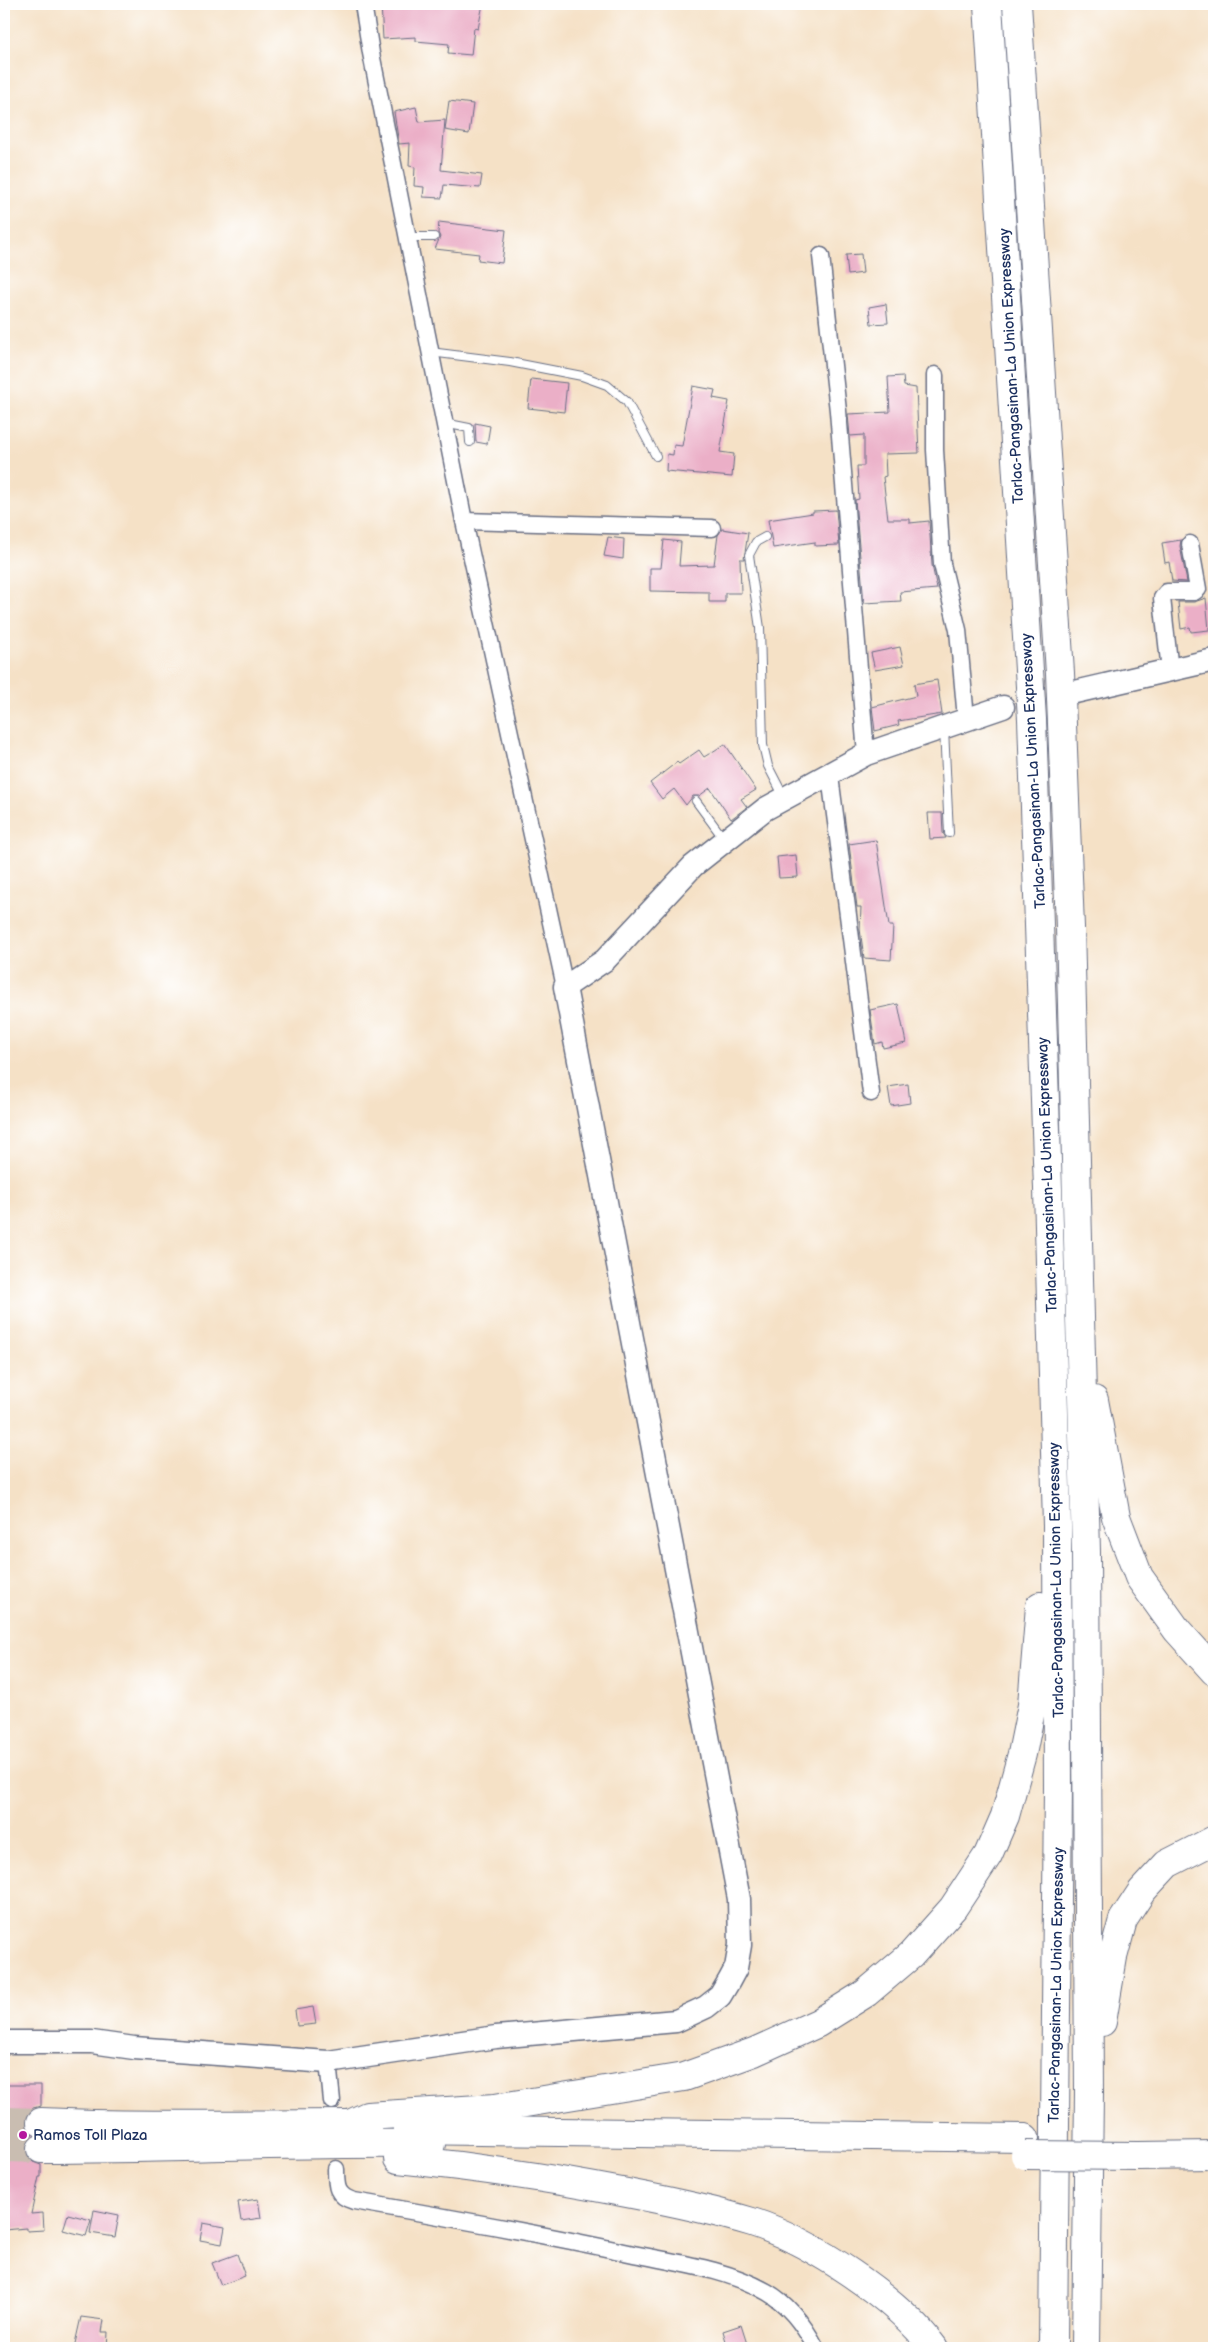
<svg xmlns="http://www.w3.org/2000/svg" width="1218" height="2352" viewBox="0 0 1218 2352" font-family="'Balsamiq Sans',sans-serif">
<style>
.building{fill:#ebafc7}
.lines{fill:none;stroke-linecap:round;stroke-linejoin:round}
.highway-tunnel{stroke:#c9bdb1;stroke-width:28;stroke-dasharray:28 14;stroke-linecap:butt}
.lane-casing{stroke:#676d82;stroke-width:10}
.street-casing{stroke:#676d82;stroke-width:19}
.secondary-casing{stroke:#676d82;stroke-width:25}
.highway-casing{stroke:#676d82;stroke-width:30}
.lane{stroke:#fff;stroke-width:8}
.street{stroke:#fff;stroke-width:16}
.secondary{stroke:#fff;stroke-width:22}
.highway{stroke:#fff;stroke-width:28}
.highway-bridge-casing{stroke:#676d82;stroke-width:30;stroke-linecap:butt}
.highway-bridge{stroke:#fff;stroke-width:28}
.poi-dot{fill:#b5179e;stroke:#fff;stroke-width:2}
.labels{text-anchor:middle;stroke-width:4;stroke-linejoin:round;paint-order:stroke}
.street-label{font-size:15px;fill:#1b2f5e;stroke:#fff}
.poi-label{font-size:15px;fill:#1b2f5e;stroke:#fff;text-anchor:start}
</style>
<rect width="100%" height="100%" fill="#fff"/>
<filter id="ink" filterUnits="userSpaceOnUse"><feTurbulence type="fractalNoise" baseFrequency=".02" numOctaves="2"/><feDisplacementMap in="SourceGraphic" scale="10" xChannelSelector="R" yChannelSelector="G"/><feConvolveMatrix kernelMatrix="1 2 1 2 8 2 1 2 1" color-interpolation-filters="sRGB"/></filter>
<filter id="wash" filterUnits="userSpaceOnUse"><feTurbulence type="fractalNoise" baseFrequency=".0096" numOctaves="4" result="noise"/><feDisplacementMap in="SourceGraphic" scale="20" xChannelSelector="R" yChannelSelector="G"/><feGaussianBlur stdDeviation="1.12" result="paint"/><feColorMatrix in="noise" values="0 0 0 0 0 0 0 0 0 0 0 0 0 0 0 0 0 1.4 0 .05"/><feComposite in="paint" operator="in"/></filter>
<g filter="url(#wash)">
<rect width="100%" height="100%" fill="#f5e1c6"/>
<g id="blocks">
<!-- building -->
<g class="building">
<path d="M 381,4 L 483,4 L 478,29 L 474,28 L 471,55 L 448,53 L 449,44 L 416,41 L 416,37 L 383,39 Z"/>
<path d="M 449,101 L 473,104 L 469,134 L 445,130 Z"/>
<path d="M 416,107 L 419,122 L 445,120 L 441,170 L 482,175 L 480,188 L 444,185 L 442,198 L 423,197 L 424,187 L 414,186 L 415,167 L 409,166 L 410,143 L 399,144 L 394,112 Z"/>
<path d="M 439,222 L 506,230 L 502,263 L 478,260 L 479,254 L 435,249 L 440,237 L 438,233 Z"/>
<path d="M 861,254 L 863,273 L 848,275 L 846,255 Z"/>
<path d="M 886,304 L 888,323 L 871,324 L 869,307 Z"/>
<path d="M 903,376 L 904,386 L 916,388 L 919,453 L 885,454 L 886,476 L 883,477 L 888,519 L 910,519 L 910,523 L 929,521 L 932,565 L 937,589 L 900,592 L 901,601 L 864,603 L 855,500 L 859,499 L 857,466 L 864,466 L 864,435 L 850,436 L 848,414 L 890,412 L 888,377 Z"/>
<path d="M 531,379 L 567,383 L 564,412 L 528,408 Z"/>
<path d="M 693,386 L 715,390 L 713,398 L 729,401 L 720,452 L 734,454 L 732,477 L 666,471 L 667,454 L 673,455 L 674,445 L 682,446 Z"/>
<path d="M 475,423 L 490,426 L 487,444 L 476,442 Z"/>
<path d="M 836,510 L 839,545 L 815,546 L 815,542 L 773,548 L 768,520 L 813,513 L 813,511 Z"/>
<path d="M 722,529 L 748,533 L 744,559 L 740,559 L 741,593 L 725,593 L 725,602 L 709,602 L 709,592 L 650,591 L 650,568 L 661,568 L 664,540 L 681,542 L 679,566 L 714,565 L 718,535 Z"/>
<path d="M 608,537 L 624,539 L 623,559 L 604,556 Z"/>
<path d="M 1181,540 L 1180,546 L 1187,582 L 1172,581 L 1169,562 L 1165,563 L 1162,543 Z"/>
<path d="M 1206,598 L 1209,630 L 1191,632 L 1190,627 L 1181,629 L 1178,602 L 1194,602 Z"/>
<path d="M 900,647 L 904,665 L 875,670 L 871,653 Z"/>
<path d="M 937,680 L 942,714 L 898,721 L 899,725 L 875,731 L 872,707 L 916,696 L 914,684 Z"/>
<path d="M 725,744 L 756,790 L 741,799 L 747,807 L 731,819 L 710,788 L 699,796 L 693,796 L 686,805 L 674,789 L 662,799 L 650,783 L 677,762 L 679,764 L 699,750 L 704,757 Z"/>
<path d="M 928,813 L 942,813 L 943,833 L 946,838 L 930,839 Z"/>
<path d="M 876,840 L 889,926 L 893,926 L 891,960 L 864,958 L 860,929 L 861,907 L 857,907 L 849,844 Z"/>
<path d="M 796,855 L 798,877 L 779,878 L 777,857 Z"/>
<path d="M 898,1004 L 906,1043 L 883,1048 L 882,1042 L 875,1044 L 870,1010 Z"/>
<path d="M 908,1084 L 910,1103 L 891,1106 L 888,1087 Z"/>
<path d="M 313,2007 L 316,2024 L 297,2026 L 295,2010 Z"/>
<path d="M 4,2085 L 41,2085 L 41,2106 L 33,2108 L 28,2114 L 25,2121 L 27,2130 L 33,2135 L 27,2142 L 25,2150 L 28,2157 L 33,2162 L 41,2165 L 41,2177 L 39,2177 L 31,2214 L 43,2213 L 44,2230 L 27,2231 L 27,2228 L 4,2230 Z"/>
<path d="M 258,2199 L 261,2218 L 241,2221 L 238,2202 Z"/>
<path d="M 94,2210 L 119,2215 L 115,2237 L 90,2233 Z"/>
<path d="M 68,2214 L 91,2220 L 86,2236 L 63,2230 Z"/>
<path d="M 203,2223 L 225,2227 L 222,2244 L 200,2240 Z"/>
<path d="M 237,2254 L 245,2276 L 221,2285 L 212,2263 Z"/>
<path d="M 81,2317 L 104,2320 L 102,2332 L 108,2332 L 107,2348 L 74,2348 Z"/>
<path d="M 741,2325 L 747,2344 L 728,2348 L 723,2331 Z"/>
</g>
</g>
</g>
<g filter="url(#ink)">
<use href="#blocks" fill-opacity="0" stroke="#676d82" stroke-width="1"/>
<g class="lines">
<!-- highway-tunnel -->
<g class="highway-tunnel">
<path d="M 4,2121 L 41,2122"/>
<path d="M 4,2148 L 41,2149"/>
</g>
<defs>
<g id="lane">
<path d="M 407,237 L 434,237"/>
<path d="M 430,352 L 510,362 L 582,376 L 607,385 L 627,402 L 656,456"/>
<path d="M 444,423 L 469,428 L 470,442"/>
<path d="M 765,537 L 756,542 L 749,555 L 760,628 L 763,745 L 768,766 L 784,797"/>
<path d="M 944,729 L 949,833"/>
<path d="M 696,801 L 724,839"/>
</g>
<g id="street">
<path d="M 363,4 L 371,53 L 464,521 L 565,987"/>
<path d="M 821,256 L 838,411 L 866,754"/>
<path d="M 935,375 L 935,450 L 942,564 L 958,630 L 966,719"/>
<path d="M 464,521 L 712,528"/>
<path d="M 1170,671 L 1162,598 L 1167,592 L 1194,592 L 1198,589 L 1190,544"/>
<path d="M 830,776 L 871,1093"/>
<path d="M 328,2062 L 332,2101"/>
<path d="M 336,2169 C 336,2186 336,2196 354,2201 C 446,2217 538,2233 629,2253 C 676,2263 725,2268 767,2292 C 788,2304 805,2327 816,2348"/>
</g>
<g id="secondary">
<path d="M 1075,692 L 1214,660"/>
<path d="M 4,2042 L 92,2042 L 134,2048 L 328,2062 L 496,2037 L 676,2021 L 706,2007 L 720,1996 L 729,1981 L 736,1968 L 740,1945 L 739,1899 L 565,987 L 605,960 L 693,866 L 765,809 L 866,754 L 1003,707"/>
</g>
<g id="highway">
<path d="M 988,4 L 1032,719 L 1048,1189 L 1057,1526 L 1058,1786 L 1053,2348"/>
<path d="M 1017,4 L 1060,673 L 1070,927 L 1086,1552 L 1089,2093 L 1086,2348"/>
<path d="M 1094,1400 L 1116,1517 L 1139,1577 L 1177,1630 L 1214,1671"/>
<path d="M 1102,2022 L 1113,1957 L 1123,1920 L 1142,1891 L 1167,1864 L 1214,1840"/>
<path d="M 41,2122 C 144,2127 247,2124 350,2124 L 366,2129"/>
<path d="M 350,2124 L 367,2116 L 495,2108 L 684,2077 L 754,2052 L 818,2023 L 866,1993 L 911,1955 L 953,1908 L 988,1855 L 1005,1816 L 1022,1754 L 1032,1705 L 1040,1606"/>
<path d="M 407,2130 L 1025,2138"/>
<path d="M 41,2149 C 171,2149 301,2142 431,2144"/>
<path d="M 1138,2156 L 1214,2155"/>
<path d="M 398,2159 C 475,2167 551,2178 627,2193 C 669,2201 712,2210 752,2222 C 811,2241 897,2298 934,2348"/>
</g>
</defs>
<!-- lane casing -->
<use href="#lane" class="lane-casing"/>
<!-- street casing -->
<use href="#street" class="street-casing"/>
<!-- secondary casing -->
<use href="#secondary" class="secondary-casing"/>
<!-- highway casing -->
<use href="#highway" class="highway-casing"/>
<!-- lane -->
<use href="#lane" class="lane"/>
<!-- street -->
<use href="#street" class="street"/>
<!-- secondary -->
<use href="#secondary" class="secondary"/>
<!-- highway -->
<use href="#highway" class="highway"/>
<defs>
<path id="highway-bridge" d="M 1025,2155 L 1138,2156"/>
</defs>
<!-- highway-bridge casing -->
<use href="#highway-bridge" class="highway-bridge-casing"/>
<!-- highway-bridge -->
<use href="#highway-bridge" class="highway-bridge"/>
</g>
</g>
<!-- markers -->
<circle class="poi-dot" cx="23" cy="2135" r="5"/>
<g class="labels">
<!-- street labels -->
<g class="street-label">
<text transform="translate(1011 366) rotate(-93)" y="5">Tarlac-Pangasinan-La Union Expressway</text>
<text transform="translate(1033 771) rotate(-93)" y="5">Tarlac-Pangasinan-La Union Expressway</text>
<text transform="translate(1047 1175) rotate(-92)" y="5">Tarlac-Pangasinan-La Union Expressway</text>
<text transform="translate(1056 1580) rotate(-91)" y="5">Tarlac-Pangasinan-La Union Expressway</text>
<text transform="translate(1056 1985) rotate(-89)" y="5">Tarlac-Pangasinan-La Union Expressway</text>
</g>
<!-- poi labels -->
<g class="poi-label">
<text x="33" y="2140">Ramos Toll Plaza</text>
</g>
</g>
<!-- margin -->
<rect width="1218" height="2352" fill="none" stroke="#fff" stroke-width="20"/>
</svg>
